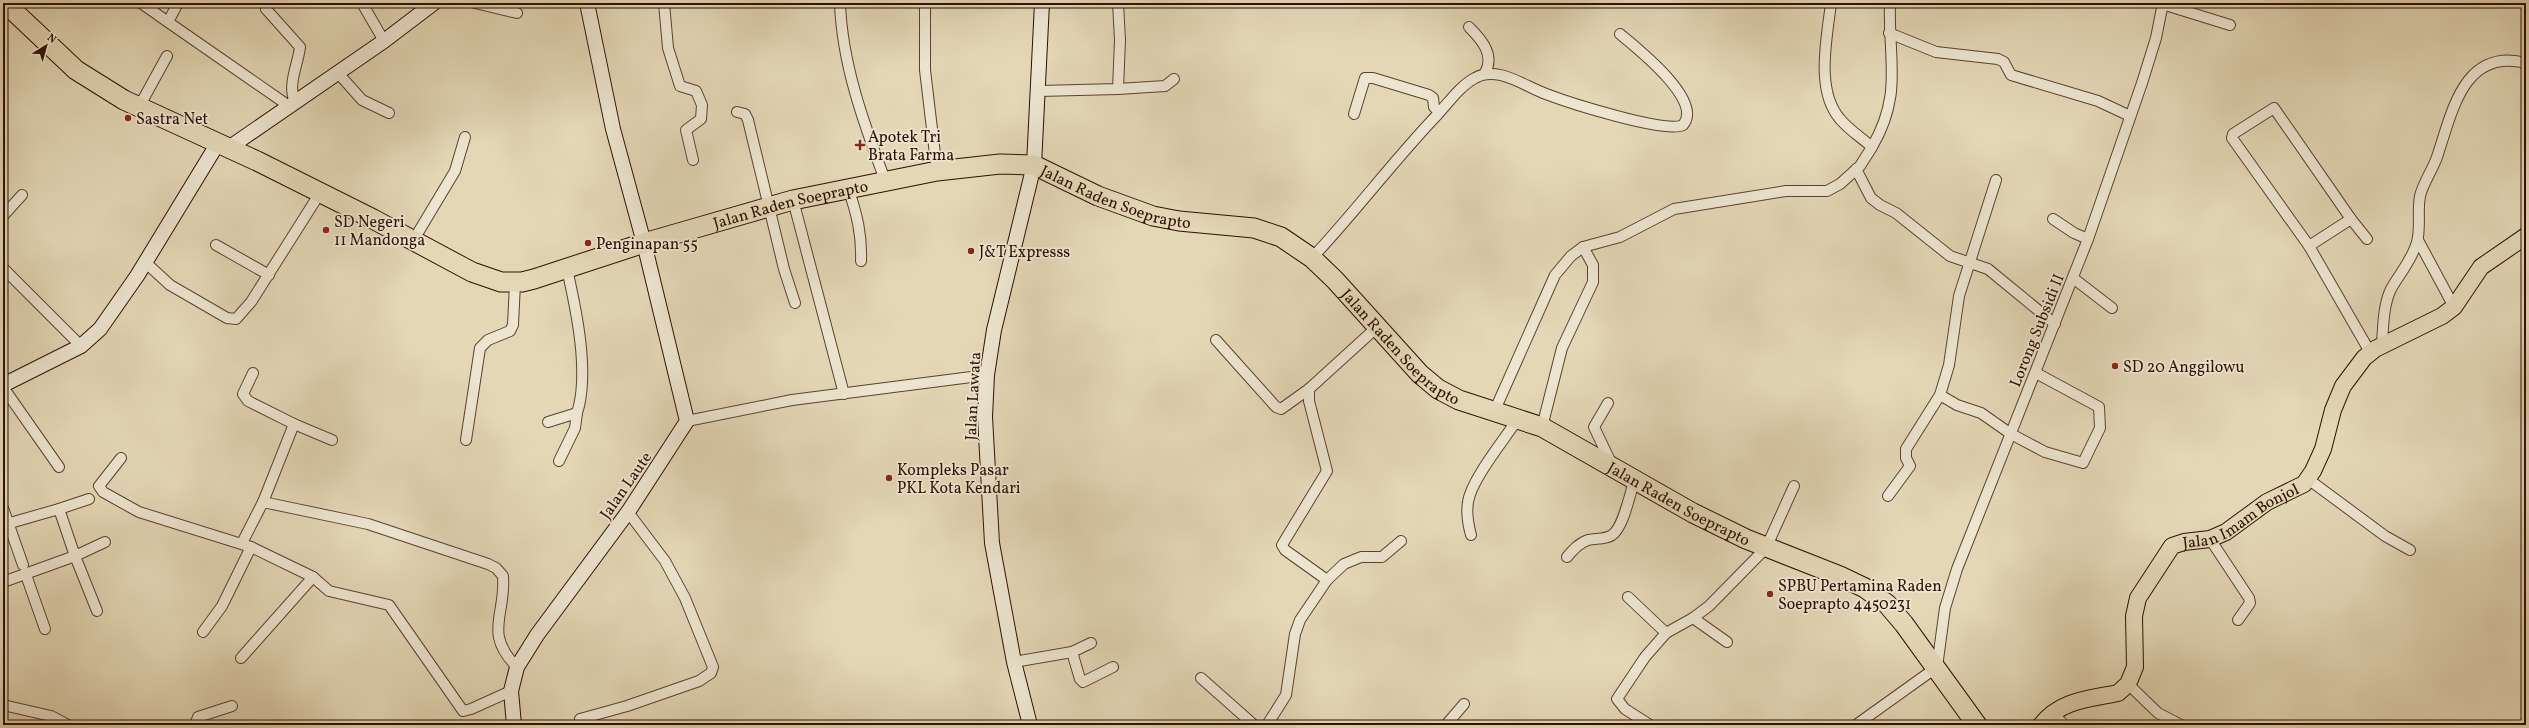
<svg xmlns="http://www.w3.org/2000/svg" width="2529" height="728" viewBox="0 0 2529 728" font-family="Vollkorn,serif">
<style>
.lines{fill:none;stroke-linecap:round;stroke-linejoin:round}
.street-casing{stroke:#5b4130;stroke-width:12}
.secondary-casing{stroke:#2e0f03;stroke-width:16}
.primary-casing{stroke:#2e0f03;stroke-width:18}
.highway-casing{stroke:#2e0f03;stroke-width:21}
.street{stroke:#ede5d0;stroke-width:10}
.secondary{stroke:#ede5d0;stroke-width:14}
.primary{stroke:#e3d7b6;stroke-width:16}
.highway{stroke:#e3d7b6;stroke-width:19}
.poi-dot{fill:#8f2418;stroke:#ede5d0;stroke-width:1.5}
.labels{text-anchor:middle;stroke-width:3.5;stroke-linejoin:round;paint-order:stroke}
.poi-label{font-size:16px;fill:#2e0f03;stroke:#ede5d0;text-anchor:start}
.street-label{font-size:16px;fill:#2e0f03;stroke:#ede5d0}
</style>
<rect width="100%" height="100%" fill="#e3d7b6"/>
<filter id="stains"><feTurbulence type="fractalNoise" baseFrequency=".005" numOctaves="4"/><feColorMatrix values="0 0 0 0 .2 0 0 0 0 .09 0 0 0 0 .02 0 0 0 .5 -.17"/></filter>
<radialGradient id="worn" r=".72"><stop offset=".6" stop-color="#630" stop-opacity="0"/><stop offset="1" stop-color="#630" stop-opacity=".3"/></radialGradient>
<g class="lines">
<defs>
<g id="street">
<path d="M 141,3 L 168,22"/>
<path d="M 178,3 L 168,22 L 289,106"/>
<path d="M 268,3 L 266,9 L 300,47 C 298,65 287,85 295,102"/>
<path d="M 362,3 L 384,41"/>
<path d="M 475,3 L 517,13"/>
<path d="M 664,3 L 668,48 L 680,86 L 696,91 L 702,105 L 701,119 L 686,130 L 693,160"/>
<path d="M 840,3 C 842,64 864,124 885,180"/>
<path d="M 925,3 L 925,70 L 937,171"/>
<path d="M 2159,3 L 2230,25"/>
<path d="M 1469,27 C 1482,40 1495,55 1485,73"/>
<path d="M 1889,33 L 1936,52 L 1998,59 L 2004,62 L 2011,75 L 2098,101 L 2130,116"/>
<path d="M 338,73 L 362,100 L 389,113"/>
<path d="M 1118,89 L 1165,86 L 1174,79"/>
<path d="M 1039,91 L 1118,89 L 1120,40 L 1118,3"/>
<path d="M 139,107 L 167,56"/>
<path d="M 737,112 L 745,114 L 748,120 L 784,269 L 795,303"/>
<path d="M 1354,114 L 1365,78 L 1373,78 L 1429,95 L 1433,98 L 1434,107 L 1439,112"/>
<path d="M 1872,147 C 1903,94 1888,60 1890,3"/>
<path d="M 1856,169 L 1871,198 L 1880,205 L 1896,213 L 1950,256 L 1988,269 L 2055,324"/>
<path d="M 848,188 C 857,214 862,235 861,261"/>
<path d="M 793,200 L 844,394"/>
<path d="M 3,216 L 22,195"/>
<path d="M 2053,219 L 2074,233 L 2088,239"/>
<path d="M 2367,239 L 2351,219 L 2274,108 L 2233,134 L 2232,138 L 2309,246 L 2370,352"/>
<path d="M 2418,240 L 2454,307"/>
<path d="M 413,241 L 455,171 L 465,137"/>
<path d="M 216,245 L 269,275"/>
<path d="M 2309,246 L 2351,219"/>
<path d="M 1312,258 C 1356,211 1394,160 1438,114 C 1449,102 1460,86 1475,78 C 1497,65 1524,86 1546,94 C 1567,102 1666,134 1683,125 C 1704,101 1638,49 1620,34"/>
<path d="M 145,262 L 170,285 L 227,318 L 236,319 L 251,302 L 320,193"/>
<path d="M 3,268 L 81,346"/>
<path d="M 2073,278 L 2112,308"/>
<path d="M 1216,340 L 1276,407 L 1281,409 L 1309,389"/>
<path d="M 2382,346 C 2383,329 2383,305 2391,289 C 2400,273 2412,260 2417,242 C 2421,227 2417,212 2420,196 C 2423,183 2432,171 2437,157 C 2452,113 2463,47 2526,63"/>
<path d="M 253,373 L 243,394 L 248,401 L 294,424 L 332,440"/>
<path d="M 3,387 L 59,467"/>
<path d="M 1940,395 L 1957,405 L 1981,413 L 2011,434 L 2045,452 L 2083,463 L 2100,428 L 2099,407 L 2036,373"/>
<path d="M 1608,403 L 1594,427 L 1612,465"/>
<path d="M 1494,412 L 1555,275 L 1571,256 L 1583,247 L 1620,237 L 1674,209 L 1786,191 L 1827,191 L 1840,184 L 1860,166 L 1872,147 C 1862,138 1849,130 1840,119 C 1815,90 1827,38 1831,3"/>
<path d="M 687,421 L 792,400 L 987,375"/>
<path d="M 548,422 L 577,413 C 590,373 576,309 567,269"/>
<path d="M 1542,427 L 1562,348 L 1593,282 L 1593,265 L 1583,247"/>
<path d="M 466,440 L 480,348 L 488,340 L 510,331 L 513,325 L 515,283"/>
<path d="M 121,458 L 99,486 L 103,492 L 139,512 L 251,547 L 313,577 L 329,591 L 389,605 L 463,711 L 471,709 L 511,691"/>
<path d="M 559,461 L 575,428 L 577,413"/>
<path d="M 2308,479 L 2385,536 L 2410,550"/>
<path d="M 1888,496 L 1910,466 L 1906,458 L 1906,449 L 1940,395 L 1949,365 L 1959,296 L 1996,180"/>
<path d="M 263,502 L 294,424"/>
<path d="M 3,508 L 23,565"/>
<path d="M 59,509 L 89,499"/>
<path d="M 3,525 L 59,509 L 75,556 L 3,582"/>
<path d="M 1471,535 C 1468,524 1466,514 1468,502 C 1471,480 1504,440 1517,420"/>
<path d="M 2210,539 L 2249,598 L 2250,603 L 2238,620"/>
<path d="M 242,543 L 263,502 L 368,524 L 488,564 L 496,568 L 503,576 C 506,616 483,633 517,667"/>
<path d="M 1567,557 C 1573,550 1579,543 1588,540 C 1596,538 1605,540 1612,535 C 1624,527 1630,492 1635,479"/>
<path d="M 26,575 L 45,629"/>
<path d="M 1327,580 L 1344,564 L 1361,557 L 1382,557 L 1401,541"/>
<path d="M 1628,597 L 1666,633"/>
<path d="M 97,611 L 75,556 L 105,542"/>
<path d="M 203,632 L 222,606 L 251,547"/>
<path d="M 1727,642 L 1693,618 L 1709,606 L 1766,548 L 1794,486"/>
<path d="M 1072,652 L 1080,679 L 1083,682 L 1113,667"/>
<path d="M 241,658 L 313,577"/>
<path d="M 1014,662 L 1072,652 L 1091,643"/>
<path d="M 1201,678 L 1254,725"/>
<path d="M 2128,684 L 2158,713 L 2181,725"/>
<path d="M 3,705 L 51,716 L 68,725"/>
<path d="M 2052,712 L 2064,725"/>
<path d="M 195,725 L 198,717 L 232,706"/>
<path d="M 582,725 L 580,719 L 627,706 L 699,681 L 711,673 L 713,667 L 685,598 L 665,561 L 628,512"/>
<path d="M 1267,725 L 1286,695 L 1295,634 L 1300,620 L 1327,580 L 1285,550 L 1282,545 L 1327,471 L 1309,401 L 1309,389 L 1376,328"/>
<path d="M 1446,725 L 1464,704"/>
<path d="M 1650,725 L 1625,709 L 1617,699 L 1645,657 L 1666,633 L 1693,618"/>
<path d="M 1856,725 L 1937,667 L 1945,608 L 1957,569 L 2088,239 L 2142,83 L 2156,38 L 2163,3"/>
</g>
<g id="secondary">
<path d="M 230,147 L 384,41 L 434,3"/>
<path d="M 3,385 L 81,346 L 100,329 L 137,276 L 218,143"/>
<path d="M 514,725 L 511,691 L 517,667 L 537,635 L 628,512 L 687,421 L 644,243 L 613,129 L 587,3"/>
<path d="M 1030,725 L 1014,662 L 992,543 L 985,417 L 987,375 L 994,330 L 1034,165 L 1042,3"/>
</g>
<g id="primary">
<path id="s1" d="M 2041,725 C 2060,700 2089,699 2118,693 L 2128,684 L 2135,667 L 2134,616 L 2138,598 L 2172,546 L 2184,542 L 2210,539 L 2226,532 L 2267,502 L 2304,484 L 2313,471 L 2323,449 L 2333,410 L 2343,386 L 2364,358 L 2375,349 L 2442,316 L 2454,307 L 2481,267 L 2526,236"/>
</g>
<g id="highway">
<path id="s2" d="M 5,3 L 76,70 L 124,100 L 257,161 L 373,219 L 472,272 L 501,282 L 522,282 L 534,279 L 644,243 L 793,200 L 937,171 L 1000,164 L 1034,165 L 1098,196 L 1153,216 L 1179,221 L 1254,228 L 1281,237 L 1312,258 L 1335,280 L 1420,374 L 1438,389 L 1459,400 L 1542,427 L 1693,513 L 1746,539 L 1840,576 L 1865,588 L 1887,604 L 1904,624 L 1977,725"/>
</g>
</defs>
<!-- street casing -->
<use href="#street" class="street-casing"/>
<!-- secondary casing -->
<use href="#secondary" class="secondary-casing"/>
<!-- primary casing -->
<use href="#primary" class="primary-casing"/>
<!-- highway casing -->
<use href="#highway" class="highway-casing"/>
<!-- street -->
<use href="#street" class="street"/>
<!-- secondary -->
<use href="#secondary" class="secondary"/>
<!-- primary -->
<use href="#primary" class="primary"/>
<!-- highway -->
<use href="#highway" class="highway"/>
</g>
<!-- markers -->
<g class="poi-dot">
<circle cx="128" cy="118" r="4"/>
<path d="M858 139h4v4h4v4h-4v4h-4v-4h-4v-4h4z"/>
<circle cx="326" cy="230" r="4"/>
<circle cx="588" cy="243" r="4"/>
<circle cx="971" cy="251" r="4"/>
<circle cx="2115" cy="366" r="4"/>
<circle cx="889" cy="478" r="4"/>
<circle cx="1770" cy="594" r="4"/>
</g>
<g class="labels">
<!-- poi labels -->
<g class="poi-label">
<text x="136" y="124">Sastra Net</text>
<text x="868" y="142">Apotek Tri<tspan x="868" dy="18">Brata Farma</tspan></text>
<text x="334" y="227">SD Negeri<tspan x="334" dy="18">11 Mandonga</tspan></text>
<text x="596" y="249">Penginapan 55</text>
<text x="979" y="257">J&amp;T Expresss</text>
<text x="2123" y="372">SD 20 Anggilowu</text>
<text x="897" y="475">Kompleks Pasar<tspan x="897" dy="18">PKL Kota Kendari</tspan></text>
<text x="1778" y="591">SPBU Pertamina Raden<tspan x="1778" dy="18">Soeprapto 4450231</tspan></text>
</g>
<!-- street labels -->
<g class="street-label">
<text dy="6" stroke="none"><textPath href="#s2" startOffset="1210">Jalan Raden Soeprapto</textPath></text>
<text dy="6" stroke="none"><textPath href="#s2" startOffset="874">Jalan Raden Soeprapto</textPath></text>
<text transform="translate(2036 330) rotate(-68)" y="6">Lorong Subsidi II</text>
<text dy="6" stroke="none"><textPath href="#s2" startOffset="1545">Jalan Raden Soeprapto</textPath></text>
<text transform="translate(972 396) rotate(-87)" y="6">Jalan Lawata</text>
<text transform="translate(625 485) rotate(-55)" y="6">Jalan Laute</text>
<text dy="6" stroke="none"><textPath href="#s2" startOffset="1869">Jalan Raden Soeprapto</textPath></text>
<text dy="6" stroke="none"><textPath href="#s1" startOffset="325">Jalan Imam Bonjol</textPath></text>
</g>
</g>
<!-- margin -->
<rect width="2529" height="728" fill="none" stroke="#e3d7b6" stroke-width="16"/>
<rect x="4" y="4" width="2521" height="720" fill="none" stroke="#2e0f03" stroke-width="2"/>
<rect x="8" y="8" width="2513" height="712" fill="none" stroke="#2e0f03"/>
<!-- north arrow -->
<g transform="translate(46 46) rotate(37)" stroke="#ede5d0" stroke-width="3" paint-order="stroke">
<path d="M0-3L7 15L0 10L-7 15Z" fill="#2e0f03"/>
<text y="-6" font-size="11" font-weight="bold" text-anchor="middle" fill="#2e0f03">N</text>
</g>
<rect width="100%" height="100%" filter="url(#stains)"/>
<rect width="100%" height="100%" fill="url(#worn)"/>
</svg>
